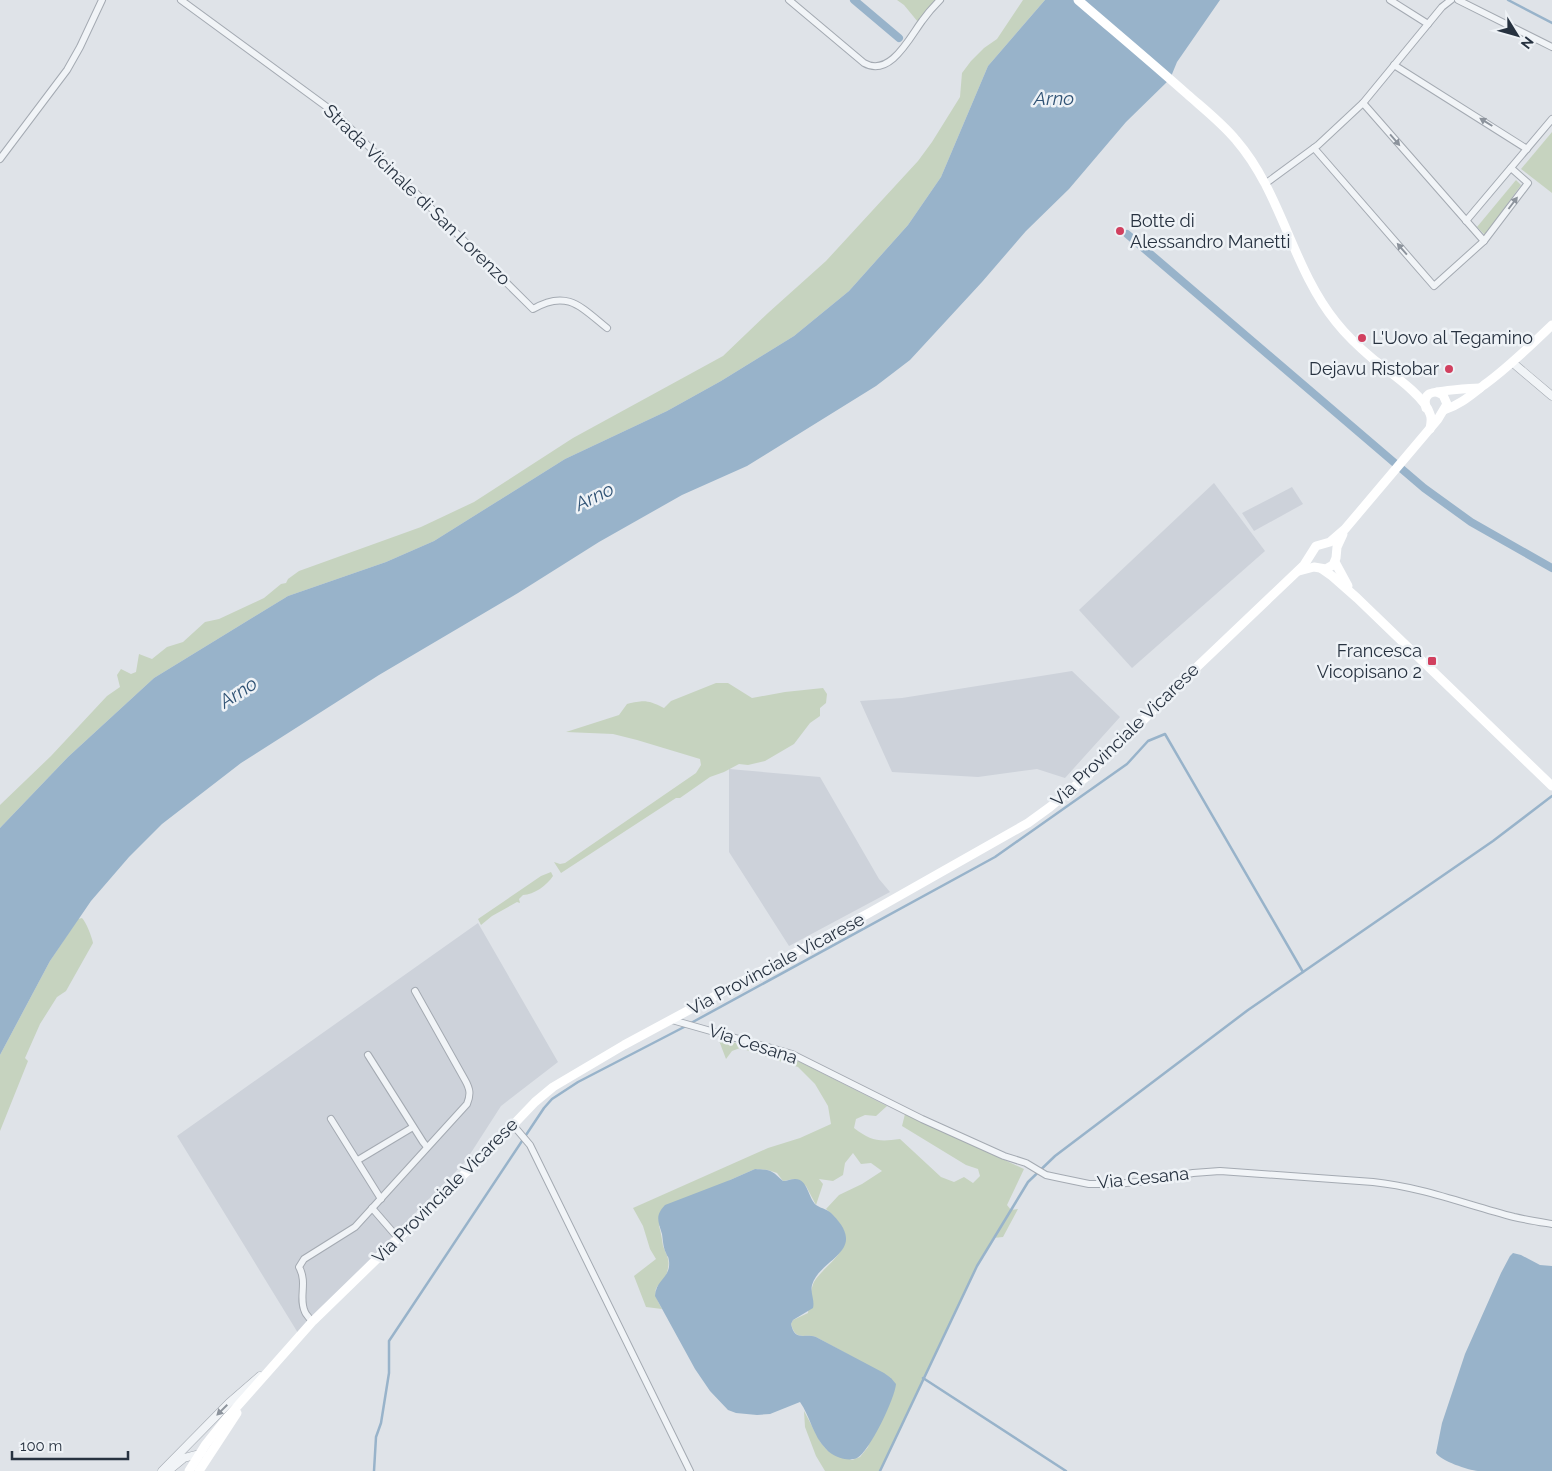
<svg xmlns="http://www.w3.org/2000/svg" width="1552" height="1471" viewBox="0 0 1552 1471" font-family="Raleway,sans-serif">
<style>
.built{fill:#cdd2da}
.green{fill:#c6d3bf}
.water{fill:#98b3ca}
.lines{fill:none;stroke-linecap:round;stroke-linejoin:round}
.stream{stroke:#98b3ca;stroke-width:2.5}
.canal{stroke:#98b3ca;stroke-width:8}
.minor-casing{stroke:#a4aab2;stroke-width:8}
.tertiary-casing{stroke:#a4aab2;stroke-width:9}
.minor{stroke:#f1f4f7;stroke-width:6}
.tertiary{stroke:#f1f4f7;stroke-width:8}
.secondary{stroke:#fff;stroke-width:9}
.oneway{fill:#8c939c}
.poi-dot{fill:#d1405f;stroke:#eef2f6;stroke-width:2}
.labels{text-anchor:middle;stroke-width:5;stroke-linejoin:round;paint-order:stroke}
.street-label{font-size:18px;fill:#273240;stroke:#eef2f6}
.poi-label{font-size:18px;fill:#273240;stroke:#eef2f6;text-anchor:start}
.water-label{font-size:19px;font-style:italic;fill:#305375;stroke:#eef2f6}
</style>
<rect width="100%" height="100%" fill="#dfe3e8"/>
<!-- built -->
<g class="built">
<path d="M 1214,483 L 1265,551 L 1132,668 L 1079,610 Z"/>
<path d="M 1292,487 L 1303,504 L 1254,531 L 1242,513 Z"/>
<path d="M 1072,671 L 1120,717 L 1065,778 L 1037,769 L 978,777 L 892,772 L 860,701 L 902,698 Z"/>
<path d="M 729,769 L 820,777 L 879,879 L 890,892 L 789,946 L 729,852 Z"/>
<path d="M 478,923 L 558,1062 L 501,1106 L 465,1162 L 298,1333 L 177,1136 Z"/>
</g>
<!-- green -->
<g class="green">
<path d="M 897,0 L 936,0 L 918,22 L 904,5 Z"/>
<path d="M 1023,0 L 1045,0 L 988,66 L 941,177 L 908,225 L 849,291 L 794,336 L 721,381 L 667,411 L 565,459 L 434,541 L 386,562 L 288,596 L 154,678 L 68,757 L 0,828 L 0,805 L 51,756 L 107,696 L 120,687 L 117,675 L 121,669 L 131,674 L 136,672 L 139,654 L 152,659 L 167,647 L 183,642 L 205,622 L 219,619 L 264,598 L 281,584 L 286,583 L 288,579 L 299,571 L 421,527 L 474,502 L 573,438 L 723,356 L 768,313 L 826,261 L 918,161 L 932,142 L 960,97 L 962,73 L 971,61 L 984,48 L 997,39 Z"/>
<path d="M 1552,132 L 1552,193 L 1521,169 Z"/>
<path d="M 1516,180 L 1521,185 L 1485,235 L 1477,227 Z"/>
<path d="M 716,683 L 728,683 L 752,698 L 785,692 L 823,688 L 827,694 L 826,703 L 820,708 L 820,716 L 810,723 L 794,744 L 765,761 L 748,765 L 739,764 L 724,772 L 710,777 L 680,798 L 676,798 L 561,873 L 554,862 L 560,864 L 565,863 L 696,773 L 701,765 L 700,759 L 637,740 L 613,734 L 566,732 L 619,715 L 627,704 C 645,700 647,700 664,708 L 671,701 Z"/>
<path d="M 551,872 L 553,876 C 547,885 534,895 523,895 L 519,899 L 520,903 L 517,902 L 492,916 L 481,925 L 478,919 L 541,876 Z"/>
<path d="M 82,918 C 86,922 92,937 93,943 L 66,991 L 57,997 L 40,1024 L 25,1058 L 28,1061 L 0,1131 L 0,1055 L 50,961 L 78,919 Z"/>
<path d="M 718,1038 L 798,1061 L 887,1106 L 876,1116 L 865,1115 L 856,1119 L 854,1128 C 871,1141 879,1142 900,1139 L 941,1177 L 954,1182 L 964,1177 L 973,1183 L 980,1176 L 978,1169 L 966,1165 L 902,1126 L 905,1114 L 1024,1169 L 1007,1205 L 1011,1210 L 1018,1209 L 1003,1237 L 993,1238 L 977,1266 L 880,1471 L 825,1471 L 816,1456 L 805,1427 L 804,1411 L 821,1443 L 827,1450 L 852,1460 L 860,1457 L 868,1447 L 891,1378 L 816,1337 C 804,1333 796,1342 791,1324 L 793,1320 L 808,1313 C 809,1305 811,1287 814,1282 C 824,1265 857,1248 841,1226 C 837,1219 832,1214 826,1209 L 839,1195 L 862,1184 L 882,1171 L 871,1163 L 861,1164 L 853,1153 L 845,1163 L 843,1175 L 833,1181 L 819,1179 L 823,1184 L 816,1205 L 806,1186 L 794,1179 L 783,1181 L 777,1173 L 768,1170 L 755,1169 L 730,1180 L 659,1226 C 661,1233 662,1239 663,1246 C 666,1254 670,1259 668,1268 C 665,1290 646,1280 662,1309 L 646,1307 L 634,1276 L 656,1259 L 650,1249 L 643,1226 L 633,1208 L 768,1148 L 800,1138 L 831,1124 L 828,1106 L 815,1084 L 798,1067 L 740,1048 L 732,1051 L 726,1059 Z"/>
</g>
<!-- water -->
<g class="water">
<path d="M 1045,0 L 1220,0 L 1177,62 L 1170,79 L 1126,122 L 1069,189 L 1026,231 L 982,282 L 910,360 L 876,386 L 747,466 L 682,495 L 599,542 L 518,593 L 379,675 L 241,763 L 162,824 L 129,857 L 91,901 L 50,961 L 0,1055 L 0,828 L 68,757 L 154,678 L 288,596 L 386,562 L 434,541 L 565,459 L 667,411 L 721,381 L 794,336 L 849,291 L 908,225 L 941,177 L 988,66 Z"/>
<path d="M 755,1169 C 772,1170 771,1170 783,1181 C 787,1181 791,1179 795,1179 C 808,1179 808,1198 816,1205 C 822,1209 828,1209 833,1215 C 869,1252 820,1258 812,1285 C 810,1293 815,1300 813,1308 L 793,1320 L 791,1324 C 795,1342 804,1333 816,1337 L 884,1373 L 891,1378 L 896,1384 C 895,1398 870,1451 857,1458 C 848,1462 833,1457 826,1449 C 813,1436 810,1416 800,1402 L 770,1414 L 757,1415 L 736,1413 L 728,1410 L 710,1391 L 695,1369 L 655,1296 C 656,1279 671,1278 669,1261 C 668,1254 668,1259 666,1253 C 663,1247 663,1240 662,1234 C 658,1220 655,1216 665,1205 L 730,1180 Z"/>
<path d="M 1513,1253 L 1521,1255 L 1540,1265 L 1552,1266 L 1552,1471 C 1528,1471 1501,1471 1478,1471 C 1468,1470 1441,1461 1436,1453 L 1442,1423 L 1465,1354 L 1501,1273 L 1510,1256 Z"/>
</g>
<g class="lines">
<!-- stream -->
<g class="stream">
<path d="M 1508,0 L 1552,23"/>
<path d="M 691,1023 L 995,857 L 1127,764 L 1148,741 L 1165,734 L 1303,972"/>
<path d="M 923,1378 L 1066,1471"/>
<path d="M 374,1471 L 376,1437 L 381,1423 L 389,1373 L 389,1341 L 544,1108 L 552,1099 L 578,1082 L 686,1026"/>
<path d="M 880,1471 L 977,1266 L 1028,1182 L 1055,1156 L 1248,1010 L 1493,841 L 1552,796"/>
</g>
<!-- canal -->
<g class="canal">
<path d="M 854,0 L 899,38"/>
<path d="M 1127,234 L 1424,488 L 1471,522 L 1552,568"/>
</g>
<defs>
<g id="minor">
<path d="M 181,0 L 335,113 L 533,309 C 567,289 581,307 607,328"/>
<path d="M 789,0 L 864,63 C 890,78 910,37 922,21 C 927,14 933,7 940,0"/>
<path d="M 1390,0 L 1428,24"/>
<path d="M 1458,0 L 1552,47"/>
<path d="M 1394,65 L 1527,149"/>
<path d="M 1363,103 L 1484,241"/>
<path d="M 1314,148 L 1434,286 L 1484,241 L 1528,183 L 1511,168"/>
<path d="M 0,159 L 67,70 L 80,47 L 102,0"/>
<path d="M 1265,184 L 1318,145 L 1363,103 L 1442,7 L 1451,0"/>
<path d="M 1466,221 L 1552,119"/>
<path d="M 672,1020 L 792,1054 L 922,1119 L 1004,1156 L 1026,1163 L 1046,1175 L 1060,1178 L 1089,1184 L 1117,1184 L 1154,1180 L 1193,1173 L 1220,1171 L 1373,1182 C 1422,1187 1467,1205 1514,1217 C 1527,1220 1540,1222 1552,1224"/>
<path d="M 368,1055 L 423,1142 L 427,1147"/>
<path d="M 331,1119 L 381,1199"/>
<path d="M 513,1125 L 530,1145 L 690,1471"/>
<path d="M 358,1160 L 413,1127"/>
<path d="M 372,1208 L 398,1238"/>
<path d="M 312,1322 C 310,1318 306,1315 305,1312 C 298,1298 308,1283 299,1267 L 304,1259 L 355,1227 L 467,1104 C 471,1094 470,1089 465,1080 L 415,991"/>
</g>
<g id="tertiary">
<path d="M 1513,363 L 1552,396"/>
<path d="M 162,1471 L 229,1403 L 260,1376"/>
<path d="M 168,1471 L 184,1458 L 203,1453"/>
</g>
</defs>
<!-- minor casing -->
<use href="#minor" class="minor-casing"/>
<!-- tertiary casing -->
<use href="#tertiary" class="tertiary-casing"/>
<!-- minor -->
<use href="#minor" class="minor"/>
<!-- tertiary -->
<use href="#tertiary" class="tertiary"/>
<!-- secondary -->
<g class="secondary">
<path d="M 1078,0 C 1114,31 1151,62 1187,94 C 1204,109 1222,123 1236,140 C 1282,193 1292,268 1336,322 C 1347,336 1360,348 1373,359 C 1389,372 1424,395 1430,414 C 1432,418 1431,424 1430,429"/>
<path d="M 1426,408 C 1425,403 1424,398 1429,394 C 1433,391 1473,388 1480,388"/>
<path d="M 1444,410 C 1460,405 1471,395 1484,385 C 1509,367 1530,346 1552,325"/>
<path d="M 1335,562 L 1348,586"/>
<path d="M 1322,569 L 1332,576 L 1357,598 L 1552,786"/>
<path d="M 1299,571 L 1314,567 L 1326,569 L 1333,565 L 1336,558 L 1337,547 L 1343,534"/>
<path d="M 189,1471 L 206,1444 L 226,1419 L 312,1322 L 490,1149 L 535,1102 L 553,1087 L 624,1045 L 869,913 L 1028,823 L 1050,807 L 1086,777 L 1199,665 L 1304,565 L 1316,546 L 1330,542 L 1345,529 L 1438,419 L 1447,404 L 1443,395 L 1437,392"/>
<path d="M 199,1471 L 237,1413"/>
</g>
</g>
<!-- one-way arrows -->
<defs><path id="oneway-solid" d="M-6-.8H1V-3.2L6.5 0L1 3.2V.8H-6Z" transform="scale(1.25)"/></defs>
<g class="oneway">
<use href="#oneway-solid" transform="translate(1486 122) rotate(-148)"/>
<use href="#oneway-solid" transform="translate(1395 140) rotate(49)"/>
<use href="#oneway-solid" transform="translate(1513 203) rotate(-53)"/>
<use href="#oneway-solid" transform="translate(1402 249) rotate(-131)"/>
<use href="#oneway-solid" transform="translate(222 1410) rotate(135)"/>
</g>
<!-- markers -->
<g class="poi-dot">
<circle cx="1120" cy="231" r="5"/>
<circle cx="1362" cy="338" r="5"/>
<circle cx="1449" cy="369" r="5"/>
<rect x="1427" y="656" width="10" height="10" rx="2.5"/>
</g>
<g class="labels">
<!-- street labels -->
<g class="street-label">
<text transform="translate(417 195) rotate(44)" y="6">Strada Vicinale di San Lorenzo</text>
<text transform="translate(1125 735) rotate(-44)" y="6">Via Provinciale Vicarese</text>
<text transform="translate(776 964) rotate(-28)" y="6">Via Provinciale Vicarese</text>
<text transform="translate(753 1044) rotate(18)" y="6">Via Cesana</text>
<text transform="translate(1143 1178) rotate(-6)" y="6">Via Cesana</text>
<text transform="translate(445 1191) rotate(-45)" y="6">Via Provinciale Vicarese</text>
</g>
<!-- poi labels -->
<g class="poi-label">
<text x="1130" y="227">Botte di<tspan x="1130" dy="21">Alessandro Manetti</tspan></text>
<text x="1372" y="344">L'Uovo al Tegamino</text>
<text x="1439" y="375" text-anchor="end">Dejavu Ristobar</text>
<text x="1422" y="657" text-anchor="end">Francesca<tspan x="1422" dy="21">Vicopisano 2</tspan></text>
</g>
<!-- water labels -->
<g class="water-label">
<text x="1054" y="105">Arno</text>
<text transform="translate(594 496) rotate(-26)" y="7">Arno</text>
<text transform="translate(238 692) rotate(-33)" y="7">Arno</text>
</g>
</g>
<!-- north arrow -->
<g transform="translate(1517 35) rotate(127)" stroke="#eef2f6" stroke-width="4" paint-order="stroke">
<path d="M0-4L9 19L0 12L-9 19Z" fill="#273240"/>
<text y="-8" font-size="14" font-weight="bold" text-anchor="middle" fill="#273240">N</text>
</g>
<!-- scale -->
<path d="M12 1451v8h116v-8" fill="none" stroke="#273240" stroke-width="2.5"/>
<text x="20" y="1451" font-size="15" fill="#273240" stroke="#eef2f6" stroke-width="4" paint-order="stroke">100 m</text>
</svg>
